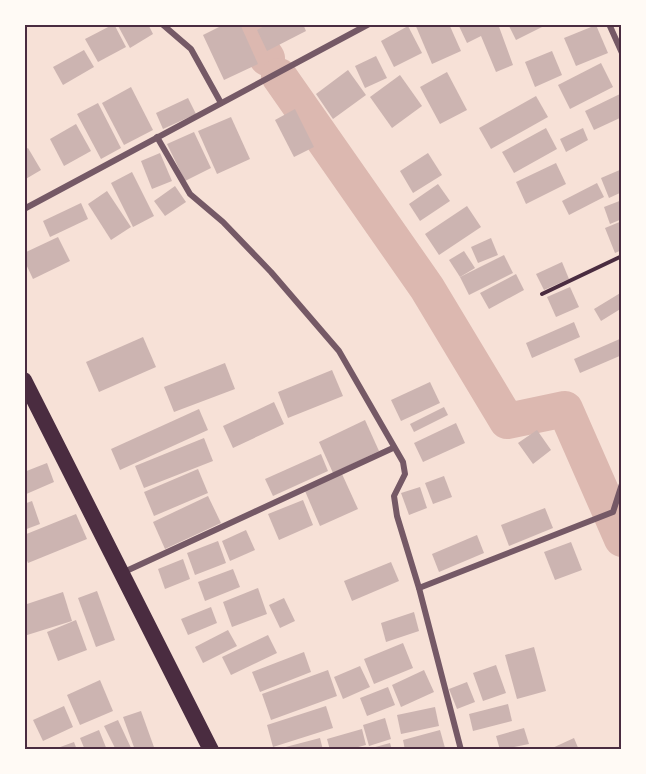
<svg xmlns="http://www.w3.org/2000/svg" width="646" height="774" viewBox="0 0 646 774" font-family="'Space Grotesk',sans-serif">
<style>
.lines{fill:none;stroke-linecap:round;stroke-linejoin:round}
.river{stroke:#dcb8b0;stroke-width:36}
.building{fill:#ccb4b1}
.path{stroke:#4a2c40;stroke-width:4}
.minor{stroke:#755966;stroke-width:6}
.trunk{stroke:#4a2c40;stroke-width:16}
.neatline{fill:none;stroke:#4a2c40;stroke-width:2}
</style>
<rect width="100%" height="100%" fill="#f7e1d7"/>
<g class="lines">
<!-- river -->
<g class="river">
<path d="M 244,24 L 267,58"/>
<path d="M 279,76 L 427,288 L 507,421 L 565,409 L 622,539"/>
</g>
</g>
<!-- building -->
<g class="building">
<path d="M 114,24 L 126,47 L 98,62 L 85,39 Z"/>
<path d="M 117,24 L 148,24 L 153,34 L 130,48 Z"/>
<path d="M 225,24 L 240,24 L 258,64 L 224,80 L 203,35 Z"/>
<path d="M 268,24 L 303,24 L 306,31 L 267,51 L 257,30 Z"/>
<path d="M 415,24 L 449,24 L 461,51 L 432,64 Z"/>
<path d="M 458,24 L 498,24 L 513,65 L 496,72 L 481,36 L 467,43 Z"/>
<path d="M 508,24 L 543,24 L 544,26 L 516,40 Z"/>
<path d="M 596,25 L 608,53 L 576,66 L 564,38 Z"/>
<path d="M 408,26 L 422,53 L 394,67 L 381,41 Z"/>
<path d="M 84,50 L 94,67 L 63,85 L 53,67 Z"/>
<path d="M 552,51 L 562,75 L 535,87 L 525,62 Z"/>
<path d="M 376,56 L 387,78 L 365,88 L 355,66 Z"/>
<path d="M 601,63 L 613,87 L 570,109 L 558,85 Z"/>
<path d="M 348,70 L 366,95 L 333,119 L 316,94 Z"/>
<path d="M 447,72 L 467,110 L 440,124 L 420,87 Z"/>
<path d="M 400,75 L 422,106 L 392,128 L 370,97 Z"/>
<path d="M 131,87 L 153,130 L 124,145 L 102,103 Z"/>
<path d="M 620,94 L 622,117 L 594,130 L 585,111 Z"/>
<path d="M 536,96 L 548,117 L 491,149 L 479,128 Z"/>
<path d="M 188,98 L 196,114 L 163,129 L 156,113 Z"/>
<path d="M 98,103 L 121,148 L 101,159 L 77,114 Z"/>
<path d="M 295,109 L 314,147 L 294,157 L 275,120 Z"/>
<path d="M 231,117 L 250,159 L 217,174 L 198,131 Z"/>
<path d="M 76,124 L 91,151 L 64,166 L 50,139 Z"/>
<path d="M 546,128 L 557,149 L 514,173 L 502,152 Z"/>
<path d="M 583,128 L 588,140 L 566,152 L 560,139 Z"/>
<path d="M 194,132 L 211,168 L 185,181 L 167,144 Z"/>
<path d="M 28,148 L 41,170 L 24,180 L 24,150 Z"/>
<path d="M 160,153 L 172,181 L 152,189 L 141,161 Z"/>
<path d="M 428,153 L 442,175 L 413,193 L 400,171 Z"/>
<path d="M 556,163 L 566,184 L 526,204 L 516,182 Z"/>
<path d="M 622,169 L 622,192 L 609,198 L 601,178 Z"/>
<path d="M 132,172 L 154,216 L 133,227 L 111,183 Z"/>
<path d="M 597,183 L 604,197 L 569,215 L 562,201 Z"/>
<path d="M 438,184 L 450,201 L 420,221 L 409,204 Z"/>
<path d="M 175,186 L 186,202 L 165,216 L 154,201 Z"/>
<path d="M 107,191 L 131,227 L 111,240 L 88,204 Z"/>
<path d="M 622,200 L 622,219 L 610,224 L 604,207 Z"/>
<path d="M 81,203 L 88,219 L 50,237 L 43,221 Z"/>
<path d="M 467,206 L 481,227 L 439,255 L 425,234 Z"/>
<path d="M 622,221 L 622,250 L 615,253 L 605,228 Z"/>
<path d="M 58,237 L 70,261 L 33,279 L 24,260 L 24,253 Z"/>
<path d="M 491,238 L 498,255 L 478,263 L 471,247 Z"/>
<path d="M 464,251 L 475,268 L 460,277 L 449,260 Z"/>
<path d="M 504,255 L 513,273 L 469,295 L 460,277 Z"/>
<path d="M 562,262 L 569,279 L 544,290 L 536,274 Z"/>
<path d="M 516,274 L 524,290 L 489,309 L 480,293 Z"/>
<path d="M 570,287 L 579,307 L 556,317 L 547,297 Z"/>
<path d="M 622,292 L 622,308 L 601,321 L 594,309 Z"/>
<path d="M 574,322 L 580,337 L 532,358 L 526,343 Z"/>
<path d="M 143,337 L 156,367 L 99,392 L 86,362 Z"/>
<path d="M 622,338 L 622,355 L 580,373 L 574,359 Z"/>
<path d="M 225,363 L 235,389 L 174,412 L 164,387 Z"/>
<path d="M 332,370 L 343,396 L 288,418 L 278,392 Z"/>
<path d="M 430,382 L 440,403 L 401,421 L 391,400 Z"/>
<path d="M 274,402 L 284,424 L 233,448 L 223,426 Z"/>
<path d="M 444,407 L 448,415 L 414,432 L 410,424 Z"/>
<path d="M 199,409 L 208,430 L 120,470 L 111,449 Z"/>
<path d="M 365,420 L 379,451 L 333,473 L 319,442 Z"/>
<path d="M 456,423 L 465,443 L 423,462 L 414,443 Z"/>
<path d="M 537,430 L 551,450 L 533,464 L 518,443 Z"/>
<path d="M 204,438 L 213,461 L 144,488 L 135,466 Z"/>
<path d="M 321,454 L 328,471 L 273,496 L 265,479 Z"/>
<path d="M 47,463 L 54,482 L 24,495 L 24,472 Z"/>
<path d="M 198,469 L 208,493 L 154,516 L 144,492 Z"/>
<path d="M 342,474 L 358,509 L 320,526 L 305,491 Z"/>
<path d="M 444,476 L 452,497 L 433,504 L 425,483 Z"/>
<path d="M 420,487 L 427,508 L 409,515 L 401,493 Z"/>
<path d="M 208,496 L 221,523 L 165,549 L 153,522 Z"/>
<path d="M 303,500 L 313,525 L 279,540 L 268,514 Z"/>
<path d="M 32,501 L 40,524 L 24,530 L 24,504 Z"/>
<path d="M 545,508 L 553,528 L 509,546 L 501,525 Z"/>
<path d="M 76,514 L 87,539 L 28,563 L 24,553 L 24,535 Z"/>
<path d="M 246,530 L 255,550 L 230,561 L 222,541 Z"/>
<path d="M 477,535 L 484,553 L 439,572 L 432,554 Z"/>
<path d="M 218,541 L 226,563 L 195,575 L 187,553 Z"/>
<path d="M 571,542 L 582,570 L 555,580 L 544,552 Z"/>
<path d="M 183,559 L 190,579 L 165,589 L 158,569 Z"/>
<path d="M 391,562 L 399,581 L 352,601 L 344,581 Z"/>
<path d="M 233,569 L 240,587 L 205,601 L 198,582 Z"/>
<path d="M 258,588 L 267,614 L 232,627 L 223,602 Z"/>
<path d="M 97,591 L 115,640 L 96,647 L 78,598 Z"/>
<path d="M 63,592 L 72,621 L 24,636 L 24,605 Z"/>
<path d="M 284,598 L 295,621 L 280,628 L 269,605 Z"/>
<path d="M 211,607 L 217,623 L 188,635 L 181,619 Z"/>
<path d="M 414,612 L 419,631 L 386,642 L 381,623 Z"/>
<path d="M 76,620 L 87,650 L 58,661 L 47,632 Z"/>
<path d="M 228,630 L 237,646 L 203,663 L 195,647 Z"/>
<path d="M 268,635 L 277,653 L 231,675 L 222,657 Z"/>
<path d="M 403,643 L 413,668 L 374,684 L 364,659 Z"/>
<path d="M 534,647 L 546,691 L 517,699 L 505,655 Z"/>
<path d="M 304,652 L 311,672 L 260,692 L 252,672 Z"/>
<path d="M 496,665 L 506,693 L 483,701 L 473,673 Z"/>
<path d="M 360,666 L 370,687 L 343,699 L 334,677 Z"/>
<path d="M 328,670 L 337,696 L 271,720 L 262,694 Z"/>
<path d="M 424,670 L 434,692 L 401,707 L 392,685 Z"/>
<path d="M 100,680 L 113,711 L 80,725 L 67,695 Z"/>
<path d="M 467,682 L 475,702 L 457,709 L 449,689 Z"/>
<path d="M 388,687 L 395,705 L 367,716 L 360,698 Z"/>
<path d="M 508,704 L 512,721 L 473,731 L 469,714 Z"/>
<path d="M 64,706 L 73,727 L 43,741 L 33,720 Z"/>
<path d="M 326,706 L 333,728 L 273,747 L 267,725 Z"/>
<path d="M 435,707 L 439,726 L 401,734 L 397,715 Z"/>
<path d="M 141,711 L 155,750 L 135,750 L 123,717 Z"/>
<path d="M 385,718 L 391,739 L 369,746 L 363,725 Z"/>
<path d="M 118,720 L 132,750 L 116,750 L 104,726 Z"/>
<path d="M 524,728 L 529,744 L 500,750 L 496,736 Z"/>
<path d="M 362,729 L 366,745 L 347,750 L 330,750 L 327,739 Z"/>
<path d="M 99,730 L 107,750 L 85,750 L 80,738 Z"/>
<path d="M 440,730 L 445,748 L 405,750 L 403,740 Z"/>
<path d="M 320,738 L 323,750 L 278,750 L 278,749 Z"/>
<path d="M 574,738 L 579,750 L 548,750 Z"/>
<path d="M 74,742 L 77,750 L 52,750 Z"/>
<path d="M 390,743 L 392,750 L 368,750 L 368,749 Z"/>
</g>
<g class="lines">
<!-- path -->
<path class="path" d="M 542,294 L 622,256"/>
<!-- minor -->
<g class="minor">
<path d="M 162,24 L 191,49 L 221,103"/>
<path d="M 609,24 L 622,53"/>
<path d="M 157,137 L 190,194 L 223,222 L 271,272 L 339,351 L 403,462 L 405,474 L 394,496 L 397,516 L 419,588 L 461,750"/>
<path d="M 24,209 L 369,24"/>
<path d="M 124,572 L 393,448"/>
<path d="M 419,588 L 613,512 L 622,484"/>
</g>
<!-- trunk -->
<path class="trunk" d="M 24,380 L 211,750"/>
</g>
<!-- border -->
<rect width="646" height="774" fill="none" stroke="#fffaf5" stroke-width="51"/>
<rect x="26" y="26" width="594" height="722" class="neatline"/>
</svg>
